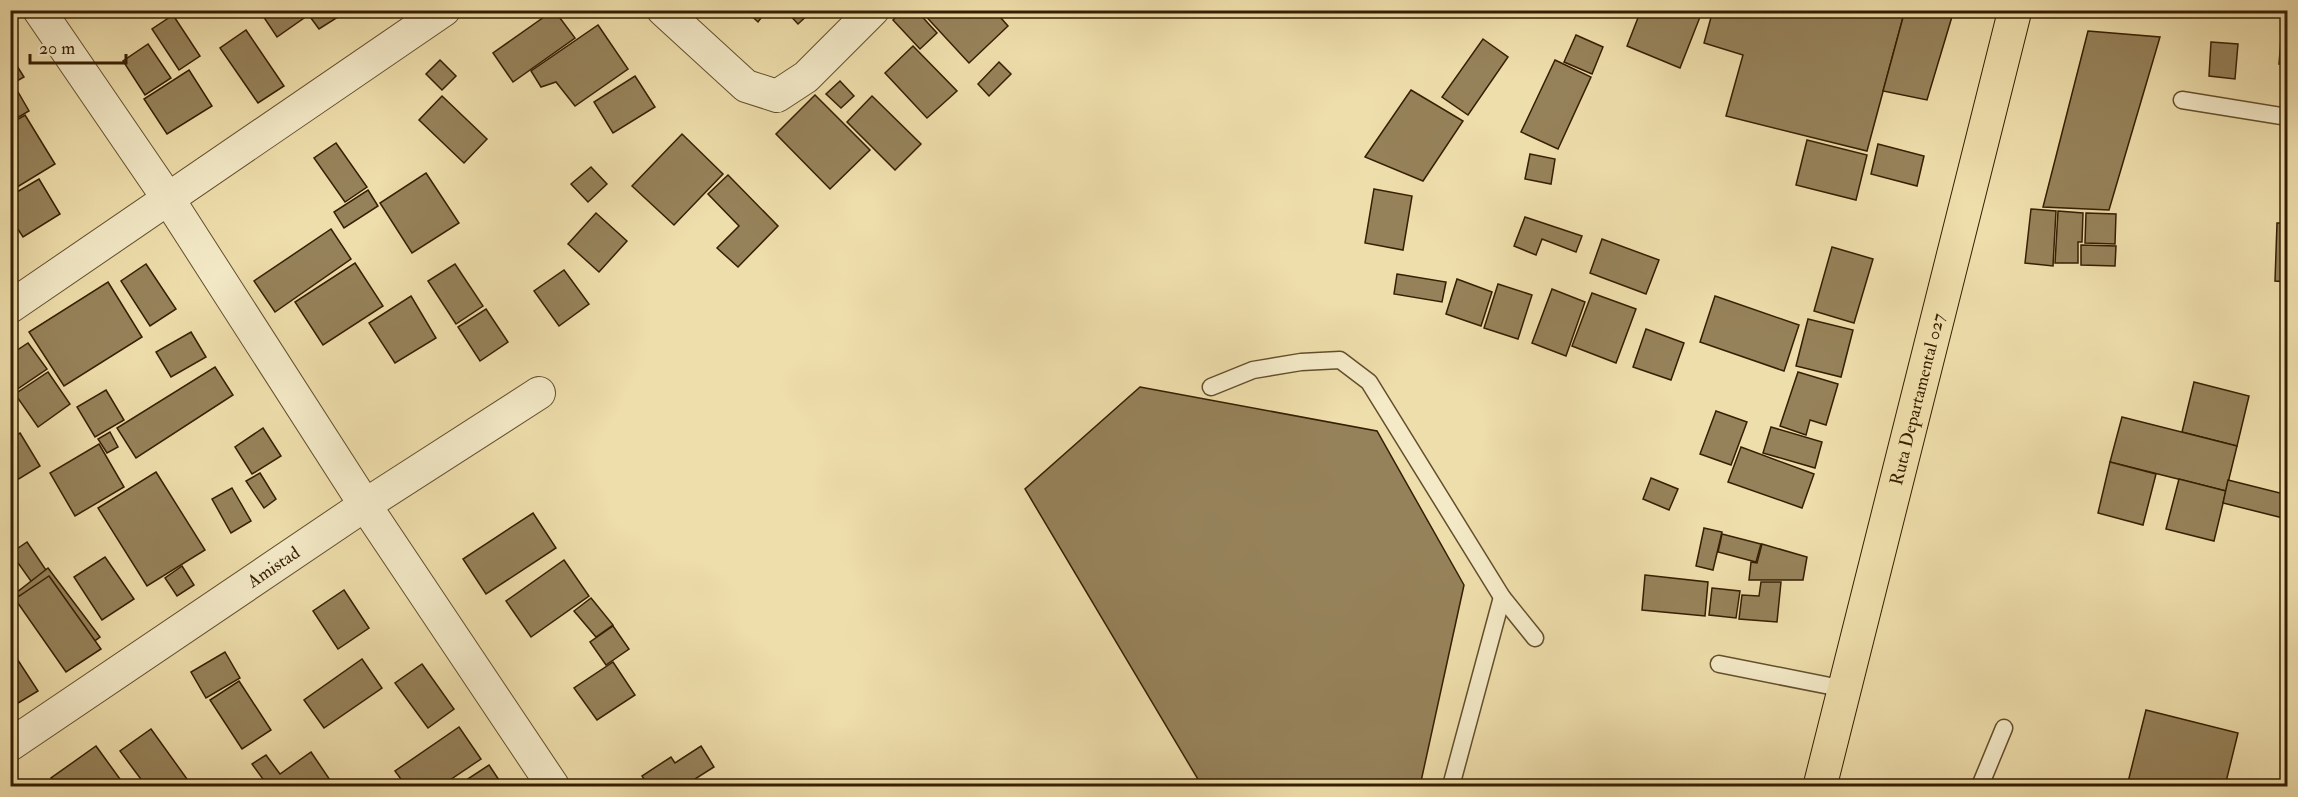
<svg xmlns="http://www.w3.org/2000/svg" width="2298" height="797" viewBox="0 0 2298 797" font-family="'IM FELL Double Pica',serif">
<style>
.building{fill:#96825a;stroke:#361e02;stroke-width:1.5}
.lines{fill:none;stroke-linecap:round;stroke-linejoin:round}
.service-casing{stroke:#644e2c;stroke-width:19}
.minor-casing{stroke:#644e2c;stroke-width:34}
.primary-casing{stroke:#361e02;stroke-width:35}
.service{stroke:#f4eac8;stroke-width:16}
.minor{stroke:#f4eac8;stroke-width:32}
.primary{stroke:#eedeab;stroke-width:33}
.labels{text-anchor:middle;stroke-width:6;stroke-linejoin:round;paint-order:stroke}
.street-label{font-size:18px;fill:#361e02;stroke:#f4eac8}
</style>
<rect width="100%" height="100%" fill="#eedeab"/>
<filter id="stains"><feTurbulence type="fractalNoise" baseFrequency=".00333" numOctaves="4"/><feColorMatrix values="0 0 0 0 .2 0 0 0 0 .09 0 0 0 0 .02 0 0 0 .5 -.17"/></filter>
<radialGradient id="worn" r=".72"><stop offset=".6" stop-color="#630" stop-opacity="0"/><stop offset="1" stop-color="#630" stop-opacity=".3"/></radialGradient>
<!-- building -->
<g class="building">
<path d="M 259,10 L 299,10 L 304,18 L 277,37 Z"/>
<path d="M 305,10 L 349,10 L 319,29 Z"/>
<path d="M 554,10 L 575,38 L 513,82 L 493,53 Z"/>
<path d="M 745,10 L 767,10 L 758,22 Z"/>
<path d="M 785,10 L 813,10 L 798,24 Z"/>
<path d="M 903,10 L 916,10 L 937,33 L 920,49 L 893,20 Z"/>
<path d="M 920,10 L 994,10 L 1008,26 L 969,63 Z"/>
<path d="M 1641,10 L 1684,10 L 1700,17 L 1680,68 L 1627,46 Z"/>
<path d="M 1713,10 L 1905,10 L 1867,151 L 1726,116 L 1743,55 L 1704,43 Z"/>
<path d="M 1905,10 L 1954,10 L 1927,100 L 1883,91 Z"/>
<path d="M 173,15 L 200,56 L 179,70 L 152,29 Z"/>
<path d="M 2284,18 L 2288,18 L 2288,38 L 2281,37 Z"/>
<path d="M 598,25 L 628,69 L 575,106 L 556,82 L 541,87 L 531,71 Z"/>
<path d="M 246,30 L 284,86 L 258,103 L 220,48 Z"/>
<path d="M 2088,31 L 2160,37 L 2109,210 L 2043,207 Z"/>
<path d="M 1576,35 L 1603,47 L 1592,74 L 1564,62 Z"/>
<path d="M 1483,39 L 1508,57 L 1468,115 L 1442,97 Z"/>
<path d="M 2281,40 L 2288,40 L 2288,65 L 2279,64 Z"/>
<path d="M 2211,42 L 2238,44 L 2235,79 L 2209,76 Z"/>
<path d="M 148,44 L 171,78 L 145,95 L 123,61 Z"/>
<path d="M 913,46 L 957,91 L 927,118 L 885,73 Z"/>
<path d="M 12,58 L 24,77 L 10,85 L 10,59 Z"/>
<path d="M 440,60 L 456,76 L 442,90 L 426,74 Z"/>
<path d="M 1555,60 L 1591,77 L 1558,149 L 1521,132 Z"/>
<path d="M 999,62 L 1011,74 L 989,96 L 978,84 Z"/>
<path d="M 189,70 L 212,106 L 167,134 L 144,99 Z"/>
<path d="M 635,76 L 655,107 L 613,133 L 594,102 Z"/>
<path d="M 840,81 L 854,96 L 841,108 L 826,94 Z"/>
<path d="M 14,85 L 29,111 L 10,122 L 10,87 Z"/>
<path d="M 1411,90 L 1463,121 L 1423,181 L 1365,157 Z"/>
<path d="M 815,95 L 870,150 L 830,189 L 776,134 Z"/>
<path d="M 442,96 L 487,139 L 464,163 L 419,120 Z"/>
<path d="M 872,96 L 921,144 L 895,170 L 847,122 Z"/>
<path d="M 25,115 L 55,164 L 14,189 L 10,183 L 10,124 Z"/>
<path d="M 682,134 L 723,174 L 674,225 L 632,186 Z"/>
<path d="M 1807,140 L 1867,155 L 1856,200 L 1796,185 Z"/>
<path d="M 336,143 L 367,187 L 345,202 L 314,158 Z"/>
<path d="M 1878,144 L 1924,156 L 1917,186 L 1871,174 Z"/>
<path d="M 1530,154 L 1555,159 L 1551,184 L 1525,179 Z"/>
<path d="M 591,167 L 607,184 L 588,202 L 571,184 Z"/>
<path d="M 426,173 L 459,223 L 412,253 L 380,203 Z"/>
<path d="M 728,175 L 778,226 L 738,267 L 717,248 L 739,226 L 708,194 Z"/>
<path d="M 39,179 L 60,214 L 23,237 L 10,217 L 10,196 Z"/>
<path d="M 1374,189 L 1412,196 L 1403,250 L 1365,243 Z"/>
<path d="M 368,190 L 378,206 L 344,228 L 334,212 Z"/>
<path d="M 2031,209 L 2056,211 L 2053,266 L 2025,263 Z"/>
<path d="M 2058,211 L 2083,213 L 2082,242 L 2078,242 L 2078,263 L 2055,263 Z"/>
<path d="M 596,213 L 627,241 L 599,272 L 568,244 Z"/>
<path d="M 2086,213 L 2116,214 L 2115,244 L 2085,243 Z"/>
<path d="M 1525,217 L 1582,236 L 1576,252 L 1542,239 L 1536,255 L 1514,246 Z"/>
<path d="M 2277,223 L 2288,223 L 2288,282 L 2275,281 Z"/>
<path d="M 331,229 L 351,259 L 275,312 L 254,281 Z"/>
<path d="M 1602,239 L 1659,260 L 1646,294 L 1590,273 Z"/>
<path d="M 2081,245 L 2116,246 L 2115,266 L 2081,265 Z"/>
<path d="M 1832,247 L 1873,259 L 1854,323 L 1814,311 Z"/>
<path d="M 355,263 L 383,306 L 323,345 L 295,302 Z"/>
<path d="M 146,264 L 176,309 L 150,326 L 121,281 Z"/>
<path d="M 455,264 L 483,306 L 456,324 L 428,281 Z"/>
<path d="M 564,270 L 589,304 L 559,326 L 534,291 Z"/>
<path d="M 1397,274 L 1446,282 L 1442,302 L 1394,294 Z"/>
<path d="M 1457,279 L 1492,292 L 1481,326 L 1446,314 Z"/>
<path d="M 108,282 L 142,337 L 64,386 L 29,332 Z"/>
<path d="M 1498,284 L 1532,295 L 1518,339 L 1484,328 Z"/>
<path d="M 1552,289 L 1585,302 L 1566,356 L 1532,343 Z"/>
<path d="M 1592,293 L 1636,309 L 1616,363 L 1572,346 Z"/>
<path d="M 411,296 L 436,338 L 395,363 L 369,323 Z"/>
<path d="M 1715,296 L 1799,325 L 1784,371 L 1700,342 Z"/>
<path d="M 486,309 L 508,342 L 480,361 L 458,327 Z"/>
<path d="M 1808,319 L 1853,330 L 1841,377 L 1796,366 Z"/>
<path d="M 1646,329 L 1684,343 L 1671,380 L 1633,367 Z"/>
<path d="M 191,332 L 206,357 L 171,377 L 156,352 Z"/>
<path d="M 28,343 L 47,369 L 10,394 L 10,355 Z"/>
<path d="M 215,367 L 233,395 L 136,458 L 117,428 Z"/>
<path d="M 48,372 L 70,404 L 38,427 L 15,394 Z"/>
<path d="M 1798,372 L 1838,384 L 1826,425 L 1810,420 L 1806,435 L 1780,426 Z"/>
<path d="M 2194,382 L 2249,396 L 2237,446 L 2182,432 Z"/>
<path d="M 1140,387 L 1377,431 L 1464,585 L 1420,786 L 1202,786 L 1025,489 Z"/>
<path d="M 106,390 L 124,420 L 95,437 L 77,407 Z"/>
<path d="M 1716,411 L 1747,422 L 1731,465 L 1700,454 Z"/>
<path d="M 2122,417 L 2237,446 L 2226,491 L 2110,462 Z"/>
<path d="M 1771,427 L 1822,442 L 1815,468 L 1763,453 Z"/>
<path d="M 263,428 L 281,456 L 252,474 L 235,447 Z"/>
<path d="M 110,432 L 118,447 L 107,453 L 98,439 Z"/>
<path d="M 20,433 L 40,466 L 17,480 L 10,470 L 10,439 Z"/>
<path d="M 99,444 L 124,487 L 75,516 L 50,473 Z"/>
<path d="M 1741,447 L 1814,474 L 1802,508 L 1728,482 Z"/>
<path d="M 2110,462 L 2156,474 L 2143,525 L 2098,513 Z"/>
<path d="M 156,472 L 205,550 L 147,586 L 98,508 Z"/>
<path d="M 260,473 L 276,499 L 264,508 L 246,481 Z"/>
<path d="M 1651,478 L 1678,489 L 1669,510 L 1643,499 Z"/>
<path d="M 2179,479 L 2226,491 L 2214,541 L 2166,529 Z"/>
<path d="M 2228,480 L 2288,495 L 2287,519 L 2223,503 Z"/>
<path d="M 232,488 L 251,521 L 231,533 L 212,499 Z"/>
<path d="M 533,513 L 556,548 L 486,594 L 463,559 Z"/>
<path d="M 1704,528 L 1722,532 L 1713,570 L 1696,566 Z"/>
<path d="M 1722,534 L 1761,544 L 1756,562 L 1718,552 Z"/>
<path d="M 27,542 L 48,573 L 33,584 L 11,553 Z"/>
<path d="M 1762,544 L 1807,557 L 1803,580 L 1749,580 L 1751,562 L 1757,563 Z"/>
<path d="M 105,557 L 134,599 L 102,620 L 74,577 Z"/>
<path d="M 564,560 L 589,596 L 531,637 L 506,601 Z"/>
<path d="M 182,566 L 194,585 L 177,596 L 165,578 Z"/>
<path d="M 48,568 L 100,637 L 67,661 L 16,593 Z"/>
<path d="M 1645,575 L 1708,582 L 1705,616 L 1642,610 Z"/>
<path d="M 49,576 L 101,649 L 66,672 L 15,599 Z"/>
<path d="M 1761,582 L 1781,582 L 1777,622 L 1739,619 L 1742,595 L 1759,596 Z"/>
<path d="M 1712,588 L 1740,591 L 1736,618 L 1709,615 Z"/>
<path d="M 344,590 L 369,628 L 338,649 L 313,611 Z"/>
<path d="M 591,598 L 613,625 L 596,637 L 574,611 Z"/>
<path d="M 613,626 L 629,649 L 606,665 L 590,642 Z"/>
<path d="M 10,648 L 38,691 L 10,708 Z"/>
<path d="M 225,652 L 240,678 L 206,698 L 191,672 Z"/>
<path d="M 362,659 L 382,688 L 324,728 L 304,700 Z"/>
<path d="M 613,662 L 635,695 L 597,720 L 574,688 Z"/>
<path d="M 422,664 L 454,709 L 428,728 L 395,683 Z"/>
<path d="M 239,681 L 271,730 L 242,749 L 210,700 Z"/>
<path d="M 2146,710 L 2238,733 L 2225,786 L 2127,786 Z"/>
<path d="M 459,727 L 481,759 L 441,786 L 406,786 L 395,771 Z"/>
<path d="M 151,729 L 192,786 L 146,786 L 120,751 Z"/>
<path d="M 96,746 L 125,786 L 58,786 L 51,778 Z"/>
<path d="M 701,746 L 714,767 L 684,786 L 648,786 L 642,776 L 671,757 L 675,763 Z"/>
<path d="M 311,752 L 334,786 L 268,786 L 252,764 L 266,755 L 280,774 Z"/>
<path d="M 489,765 L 503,786 L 457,786 Z"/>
</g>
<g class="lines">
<defs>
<g id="service">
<path d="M 2182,100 L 2288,117"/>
<path d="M 1211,387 L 1253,370 L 1301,362 L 1340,360 L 1369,382 L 1502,597 L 1535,638"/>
<path d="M 1719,664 L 1845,689"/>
<path d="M 1451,786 L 1502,597"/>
<path d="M 1980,786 L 2004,728"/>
</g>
<g id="minor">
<path d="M 39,10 L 169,200 L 365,505 L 553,786"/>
<path d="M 663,10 L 746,86 L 777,96 L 806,77 L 873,10"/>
<path d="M 10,307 L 444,10"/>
<path id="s1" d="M 10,745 L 365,505 L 539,393"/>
</g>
<g id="primary">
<path id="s2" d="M 1820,786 L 2015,10"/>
</g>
</defs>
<!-- service casing -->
<use href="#service" class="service-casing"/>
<!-- minor casing -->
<use href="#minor" class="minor-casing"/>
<!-- primary casing -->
<use href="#primary" class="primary-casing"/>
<!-- service -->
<use href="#service" class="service"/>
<!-- minor -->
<use href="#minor" class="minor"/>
<!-- primary -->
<use href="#primary" class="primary"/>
</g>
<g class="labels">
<!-- street labels -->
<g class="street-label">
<text dy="6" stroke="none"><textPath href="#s2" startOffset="399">Ruta Departamental 027</textPath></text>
<text dy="6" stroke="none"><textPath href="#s1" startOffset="318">Amistad</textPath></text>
</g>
</g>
<!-- margin -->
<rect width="2298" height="797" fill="none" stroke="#eedeab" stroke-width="36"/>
<rect x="12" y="12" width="2274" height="773" fill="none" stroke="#361e02" stroke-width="3"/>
<rect x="18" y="18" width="2262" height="761" fill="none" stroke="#361e02" stroke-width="1.5"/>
<!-- scale -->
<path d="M30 54v9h96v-9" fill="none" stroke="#361e02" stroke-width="3"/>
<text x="39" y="54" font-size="18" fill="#361e02" stroke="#f4eac8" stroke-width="4.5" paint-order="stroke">20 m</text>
<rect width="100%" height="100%" filter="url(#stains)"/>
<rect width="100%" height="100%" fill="url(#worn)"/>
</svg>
